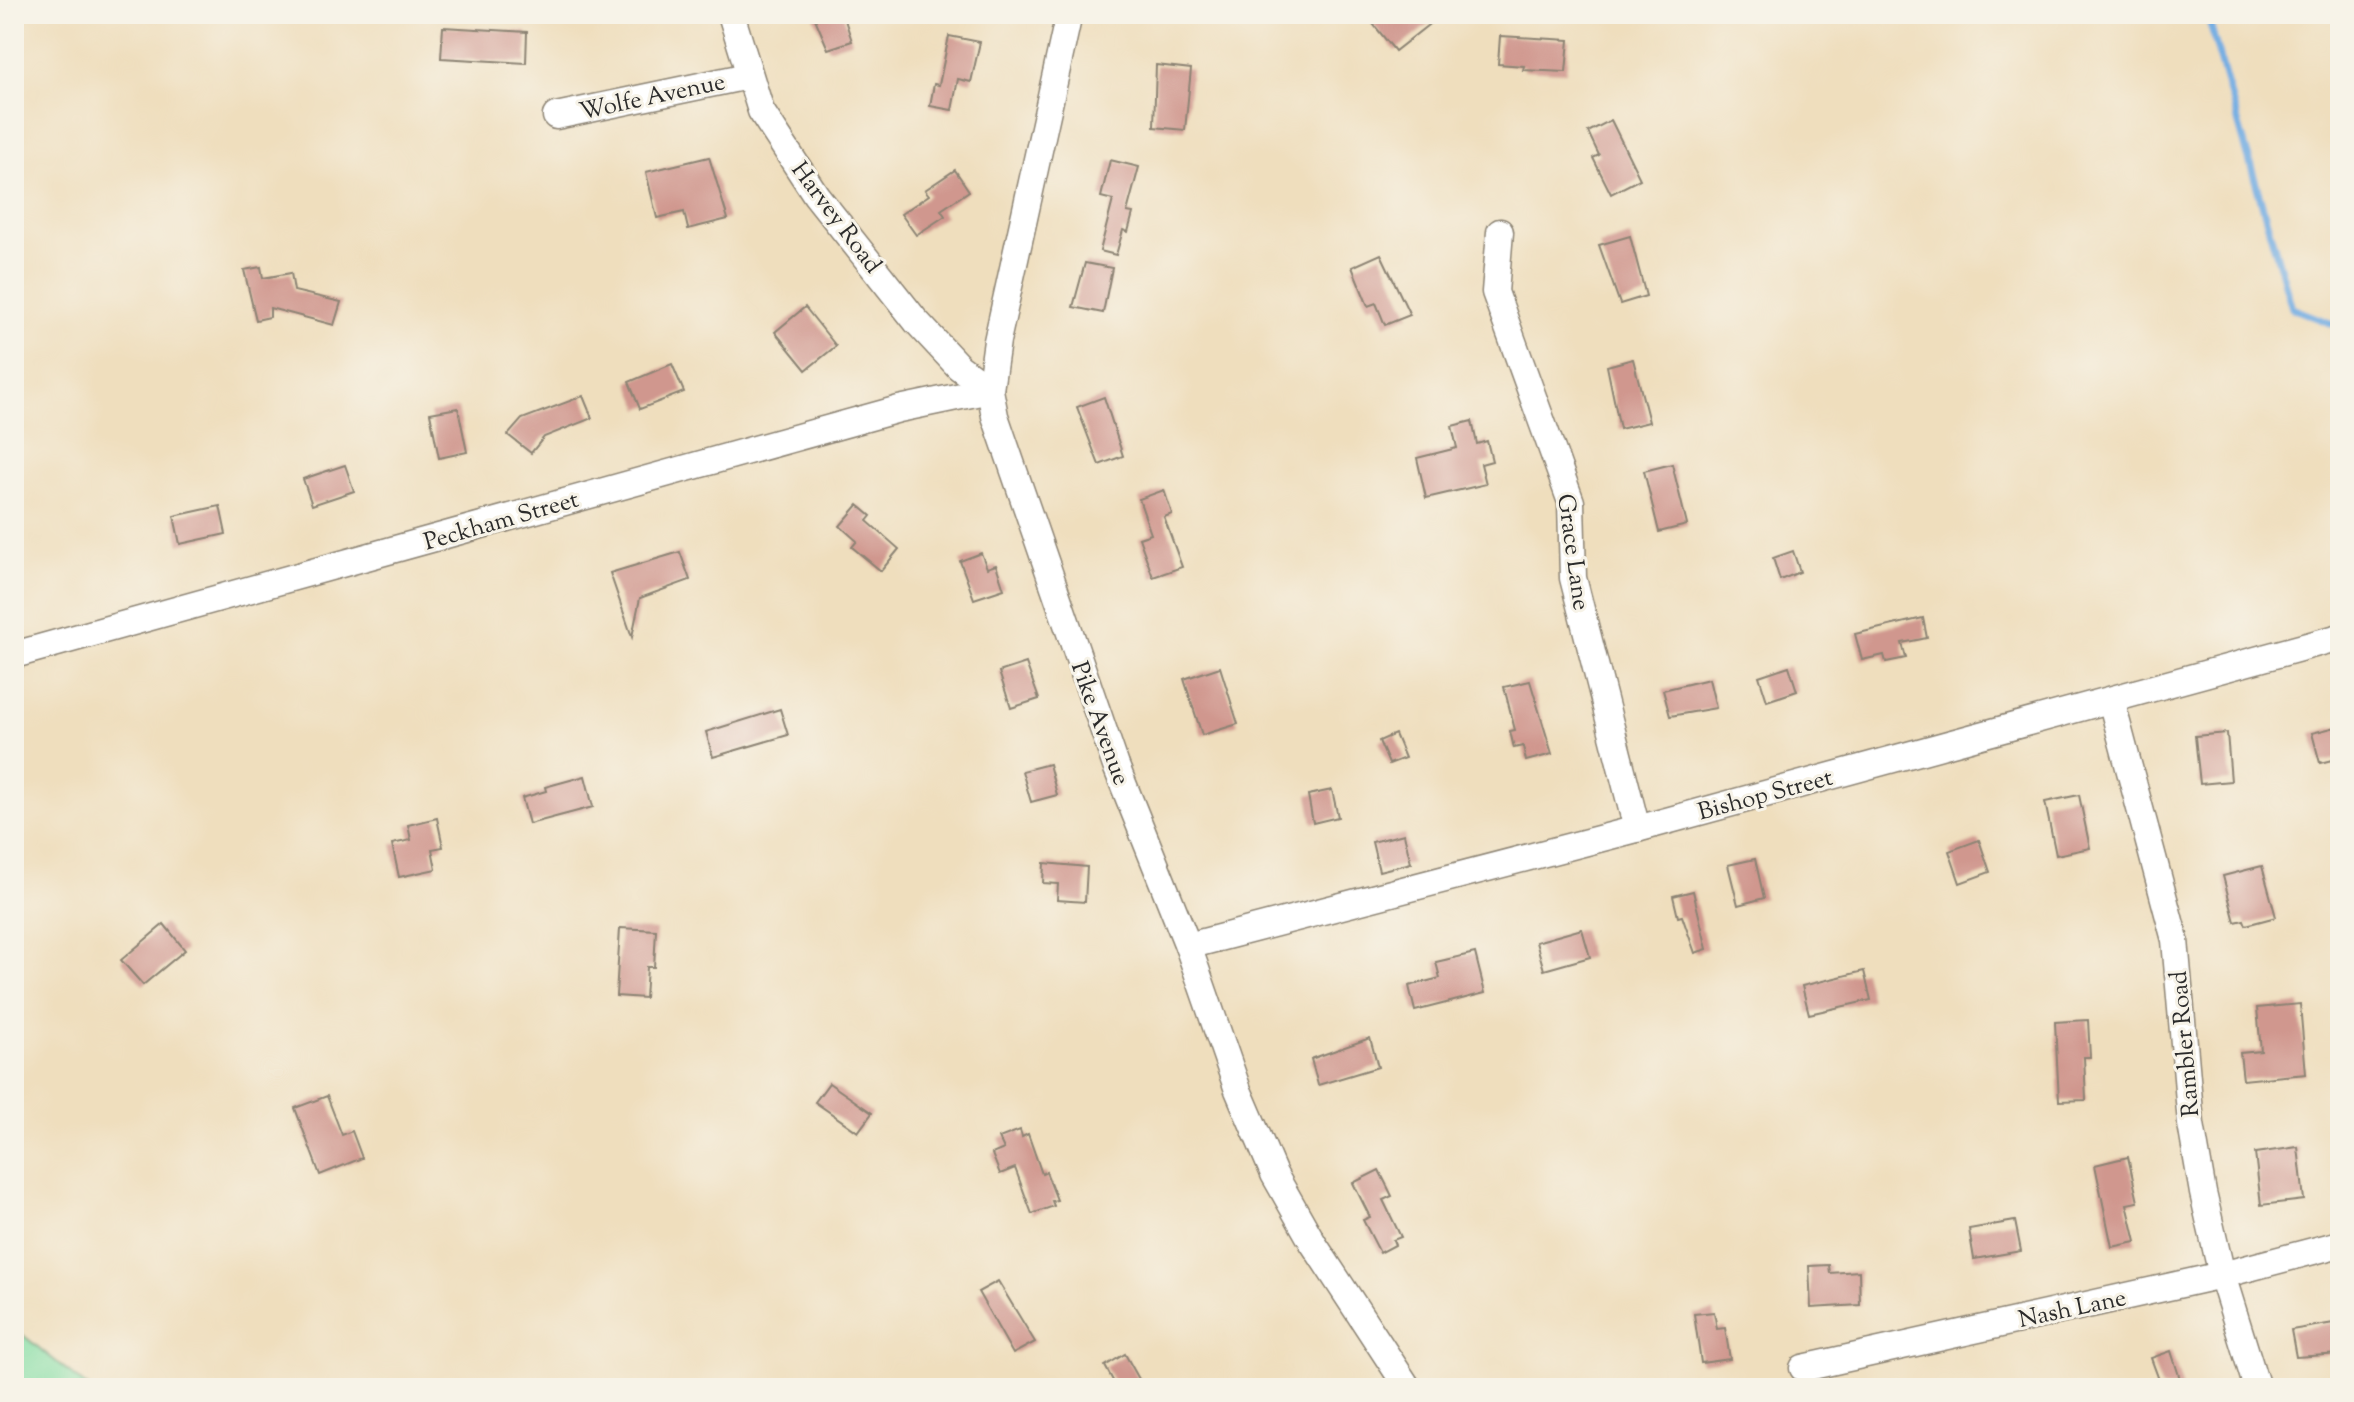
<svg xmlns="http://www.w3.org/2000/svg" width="2354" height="1402" viewBox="0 0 2354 1402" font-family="'Sorts Mill Goudy',serif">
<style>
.green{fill:#84dea4;stroke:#588468;stroke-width:2}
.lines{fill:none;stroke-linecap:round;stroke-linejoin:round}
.stream{stroke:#71ace2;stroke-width:7}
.building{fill:#d0978e}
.minor-casing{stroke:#8d8474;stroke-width:29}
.minor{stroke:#fff;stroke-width:26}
.labels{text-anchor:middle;stroke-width:6;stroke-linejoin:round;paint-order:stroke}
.street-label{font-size:24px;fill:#2b2b2b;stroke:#f7f3e8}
</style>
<rect width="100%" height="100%" fill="#f7f3e8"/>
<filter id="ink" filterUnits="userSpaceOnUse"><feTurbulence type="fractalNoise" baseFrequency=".0125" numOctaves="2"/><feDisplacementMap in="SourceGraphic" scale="16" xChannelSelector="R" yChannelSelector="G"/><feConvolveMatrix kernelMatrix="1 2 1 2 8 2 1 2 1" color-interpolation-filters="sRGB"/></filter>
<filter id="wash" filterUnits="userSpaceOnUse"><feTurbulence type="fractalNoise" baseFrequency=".006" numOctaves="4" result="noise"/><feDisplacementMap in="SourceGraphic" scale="32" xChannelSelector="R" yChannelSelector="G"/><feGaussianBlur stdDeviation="1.8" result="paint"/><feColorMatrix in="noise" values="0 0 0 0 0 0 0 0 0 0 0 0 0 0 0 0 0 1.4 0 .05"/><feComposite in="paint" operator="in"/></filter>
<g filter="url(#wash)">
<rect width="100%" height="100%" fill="#efdebd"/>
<!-- green -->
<path class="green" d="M 14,1320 L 19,1332 L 89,1388 L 14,1388 Z"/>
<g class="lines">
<!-- stream -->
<path class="stream" d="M 2207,14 L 2292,308 L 2340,327"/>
</g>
<g id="blocks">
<!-- building -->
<g class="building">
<path d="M 813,14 L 843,14 L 852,41 L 828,49 Z"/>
<path d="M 1365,14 L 1442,14 L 1395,51 Z"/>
<path d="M 443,27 L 527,32 L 526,63 L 441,58 Z"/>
<path d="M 949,36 L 980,42 L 971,82 L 958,79 L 952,110 L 930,106 L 934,84 L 939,85 Z"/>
<path d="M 1500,36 L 1569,40 L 1566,72 L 1523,70 L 1524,66 L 1498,64 Z"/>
<path d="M 1156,65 L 1191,69 L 1185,130 L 1154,127 Z"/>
<path d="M 1611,120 L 1640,179 L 1611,194 L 1593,158 L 1599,155 L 1588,132 Z"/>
<path d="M 709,157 L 728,219 L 688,229 L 684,212 L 657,218 L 646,172 Z"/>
<path d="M 1110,160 L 1139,167 L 1127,212 L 1133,213 L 1128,232 L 1123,230 L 1116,255 L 1100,251 L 1113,200 L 1101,197 Z"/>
<path d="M 955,170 L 969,191 L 941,210 L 945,216 L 916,235 L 901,214 L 929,195 L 925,190 Z"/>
<path d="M 1630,236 L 1646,296 L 1620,304 L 1599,245 Z"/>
<path d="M 1381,254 L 1410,315 L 1385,325 L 1376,303 L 1368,306 L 1352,267 Z"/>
<path d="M 1085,263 L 1112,268 L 1103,313 L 1073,307 Z"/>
<path d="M 261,267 L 263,278 L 291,273 L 294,291 L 341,302 L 334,325 L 270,308 L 270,317 L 256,320 L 244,270 Z"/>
<path d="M 805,307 L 836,346 L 806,370 L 775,332 Z"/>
<path d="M 1633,359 L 1649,422 L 1620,429 L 1607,366 Z"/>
<path d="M 672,364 L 684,392 L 640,409 L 629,382 Z"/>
<path d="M 583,396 L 592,418 L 544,437 L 531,453 L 508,435 L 522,419 Z"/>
<path d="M 1104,397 L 1123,456 L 1099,465 L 1077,407 Z"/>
<path d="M 458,408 L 467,452 L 439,458 L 430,413 Z"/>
<path d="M 1472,421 L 1477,444 L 1487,441 L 1492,461 L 1481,464 L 1486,484 L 1426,498 L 1417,458 L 1457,448 L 1452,426 Z"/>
<path d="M 1672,464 L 1687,525 L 1659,532 L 1644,471 Z"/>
<path d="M 345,465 L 354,491 L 312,505 L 303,479 Z"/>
<path d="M 1164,490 L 1172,514 L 1164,517 L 1182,567 L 1153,577 L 1139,538 L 1151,534 L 1139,499 Z"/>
<path d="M 858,505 L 871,516 L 867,521 L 899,549 L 881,571 L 852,547 L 857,541 L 840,526 Z"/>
<path d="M 220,506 L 226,534 L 180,544 L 174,516 Z"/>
<path d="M 1793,551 L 1800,572 L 1780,580 L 1773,558 Z"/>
<path d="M 680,552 L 690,580 L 640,598 L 632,637 L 610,573 Z"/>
<path d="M 981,553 L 987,568 L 996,565 L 1004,589 L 974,599 L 960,561 Z"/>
<path d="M 1923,618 L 1927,638 L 1902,643 L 1906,658 L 1886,662 L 1884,655 L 1862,660 L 1855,634 Z"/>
<path d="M 1026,663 L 1039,699 L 1011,708 L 999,672 Z"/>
<path d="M 1789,666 L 1797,691 L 1767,701 L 1759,676 Z"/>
<path d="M 1220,667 L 1238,724 L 1202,735 L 1184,679 Z"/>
<path d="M 1709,679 L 1716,708 L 1670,716 L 1663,690 Z"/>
<path d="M 1530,681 L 1552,754 L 1526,761 L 1523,746 L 1514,748 L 1510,731 L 1515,730 L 1504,687 Z"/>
<path d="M 780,709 L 788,735 L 713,757 L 706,732 Z"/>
<path d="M 2340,726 L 2340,758 L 2320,763 L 2312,733 Z"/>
<path d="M 2227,733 L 2231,781 L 2200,784 L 2195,736 Z"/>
<path d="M 1395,734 L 1405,758 L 1389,764 L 1379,741 Z"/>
<path d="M 1049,764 L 1057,795 L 1031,802 L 1022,771 Z"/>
<path d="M 585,776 L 593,807 L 529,824 L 522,798 L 546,791 L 545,787 Z"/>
<path d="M 1332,790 L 1338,817 L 1313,823 L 1308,795 Z"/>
<path d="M 2079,795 L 2090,848 L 2056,855 L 2045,802 Z"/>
<path d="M 437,818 L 443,847 L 432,849 L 436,869 L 399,877 L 392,844 L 411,840 L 408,825 Z"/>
<path d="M 1404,834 L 1411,863 L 1379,871 L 1372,842 Z"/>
<path d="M 1979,840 L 1990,872 L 1960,883 L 1949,851 Z"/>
<path d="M 1755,859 L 1764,898 L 1738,905 L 1728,865 Z"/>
<path d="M 1044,863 L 1087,867 L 1085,902 L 1057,900 L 1058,884 L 1043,883 Z"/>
<path d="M 2262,866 L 2276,917 L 2246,925 L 2244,920 L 2235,922 L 2223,876 Z"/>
<path d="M 1693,891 L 1707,949 L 1695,953 L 1682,916 L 1678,917 L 1673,896 Z"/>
<path d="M 164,924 L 185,950 L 143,985 L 121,960 Z"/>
<path d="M 620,928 L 656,930 L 654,967 L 647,967 L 645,998 L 616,996 Z"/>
<path d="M 1582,929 L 1590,957 L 1544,970 L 1536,942 Z"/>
<path d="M 1475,953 L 1485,993 L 1415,1011 L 1409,986 L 1440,978 L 1436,962 Z"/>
<path d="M 1864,971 L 1871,1000 L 1809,1014 L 1802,986 Z"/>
<path d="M 2300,1004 L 2306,1074 L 2243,1080 L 2240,1053 L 2261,1051 L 2257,1008 Z"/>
<path d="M 2088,1020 L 2090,1057 L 2084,1057 L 2086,1100 L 2059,1101 L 2055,1022 Z"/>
<path d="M 1370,1038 L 1378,1067 L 1318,1085 L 1311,1059 Z"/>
<path d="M 829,1083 L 872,1113 L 858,1132 L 815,1102 Z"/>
<path d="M 327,1096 L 342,1135 L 352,1131 L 362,1158 L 320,1175 L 295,1108 Z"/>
<path d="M 1020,1130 L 1022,1137 L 1028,1134 L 1042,1174 L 1046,1172 L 1057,1200 L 1052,1201 L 1054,1206 L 1032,1214 L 1015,1168 L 1000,1174 L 992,1154 L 1004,1149 L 999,1138 Z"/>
<path d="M 2298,1147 L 2304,1200 L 2261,1205 L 2255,1153 Z"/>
<path d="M 2128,1157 L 2138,1202 L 2127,1204 L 2136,1242 L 2112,1247 L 2095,1165 Z"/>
<path d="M 1379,1170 L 1392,1196 L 1383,1200 L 1401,1237 L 1393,1240 L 1395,1245 L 1380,1253 L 1363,1220 L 1370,1217 L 1353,1183 Z"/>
<path d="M 2015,1221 L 2021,1251 L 1974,1259 L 1969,1229 Z"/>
<path d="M 1829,1265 L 1830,1273 L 1859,1271 L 1860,1305 L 1811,1308 L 1809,1266 Z"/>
<path d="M 998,1281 L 1035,1342 L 1013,1354 L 978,1292 Z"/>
<path d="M 1714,1312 L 1717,1329 L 1725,1328 L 1730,1359 L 1701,1363 L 1694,1314 Z"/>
<path d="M 2340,1322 L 2340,1354 L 2296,1357 L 2291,1330 Z"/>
<path d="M 2171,1351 L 2183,1388 L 2162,1388 L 2151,1358 Z"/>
<path d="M 1125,1354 L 1144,1388 L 1117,1388 L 1105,1366 Z"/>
</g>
</g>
</g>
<g filter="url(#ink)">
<use href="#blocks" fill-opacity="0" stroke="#8d8474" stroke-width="2"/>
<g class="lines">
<defs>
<g id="minor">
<path d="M 731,14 L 761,111 L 816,195 L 916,321 L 959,367 L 990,390"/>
<path d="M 1069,14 L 997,341 L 990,390 L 995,416 L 1116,766 L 1188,946 L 1238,1090 L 1274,1174 L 1313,1243 L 1408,1388"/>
<path d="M 556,116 L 748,76"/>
<path d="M 1500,232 L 1495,292 L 1571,502 L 1573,578 L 1637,829"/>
<path d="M 14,655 L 899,409 L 990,390"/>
<path d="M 2111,700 L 2175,940 L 2191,1124 L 2203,1193 L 2222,1275 L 2257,1388"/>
<path d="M 1188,946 L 1637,829 L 2340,637"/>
<path d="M 1803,1368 L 2222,1275 L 2340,1244"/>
</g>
</defs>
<!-- minor casing -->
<use href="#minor" class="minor-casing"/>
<!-- minor -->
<use href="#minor" class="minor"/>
</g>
</g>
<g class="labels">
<!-- street labels -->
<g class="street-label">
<text transform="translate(652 96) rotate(-12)" y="8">Wolfe Avenue</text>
<text transform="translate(837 217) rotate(53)" y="8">Harvey Road</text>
<text transform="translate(501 520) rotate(-16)" y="8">Peckham Street</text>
<text transform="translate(1574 552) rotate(82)" y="8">Grace Lane</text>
<text transform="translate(1101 723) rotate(70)" y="8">Pike Avenue</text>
<text transform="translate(1765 794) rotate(-15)" y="8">Bishop Street</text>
<text transform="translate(2184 1044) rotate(-95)" y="8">Rambler Road</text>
<text transform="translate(2072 1308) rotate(-12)" y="8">Nash Lane</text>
</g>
</g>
<!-- margin -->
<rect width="2354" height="1402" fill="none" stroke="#f7f3e8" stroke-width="48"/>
</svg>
